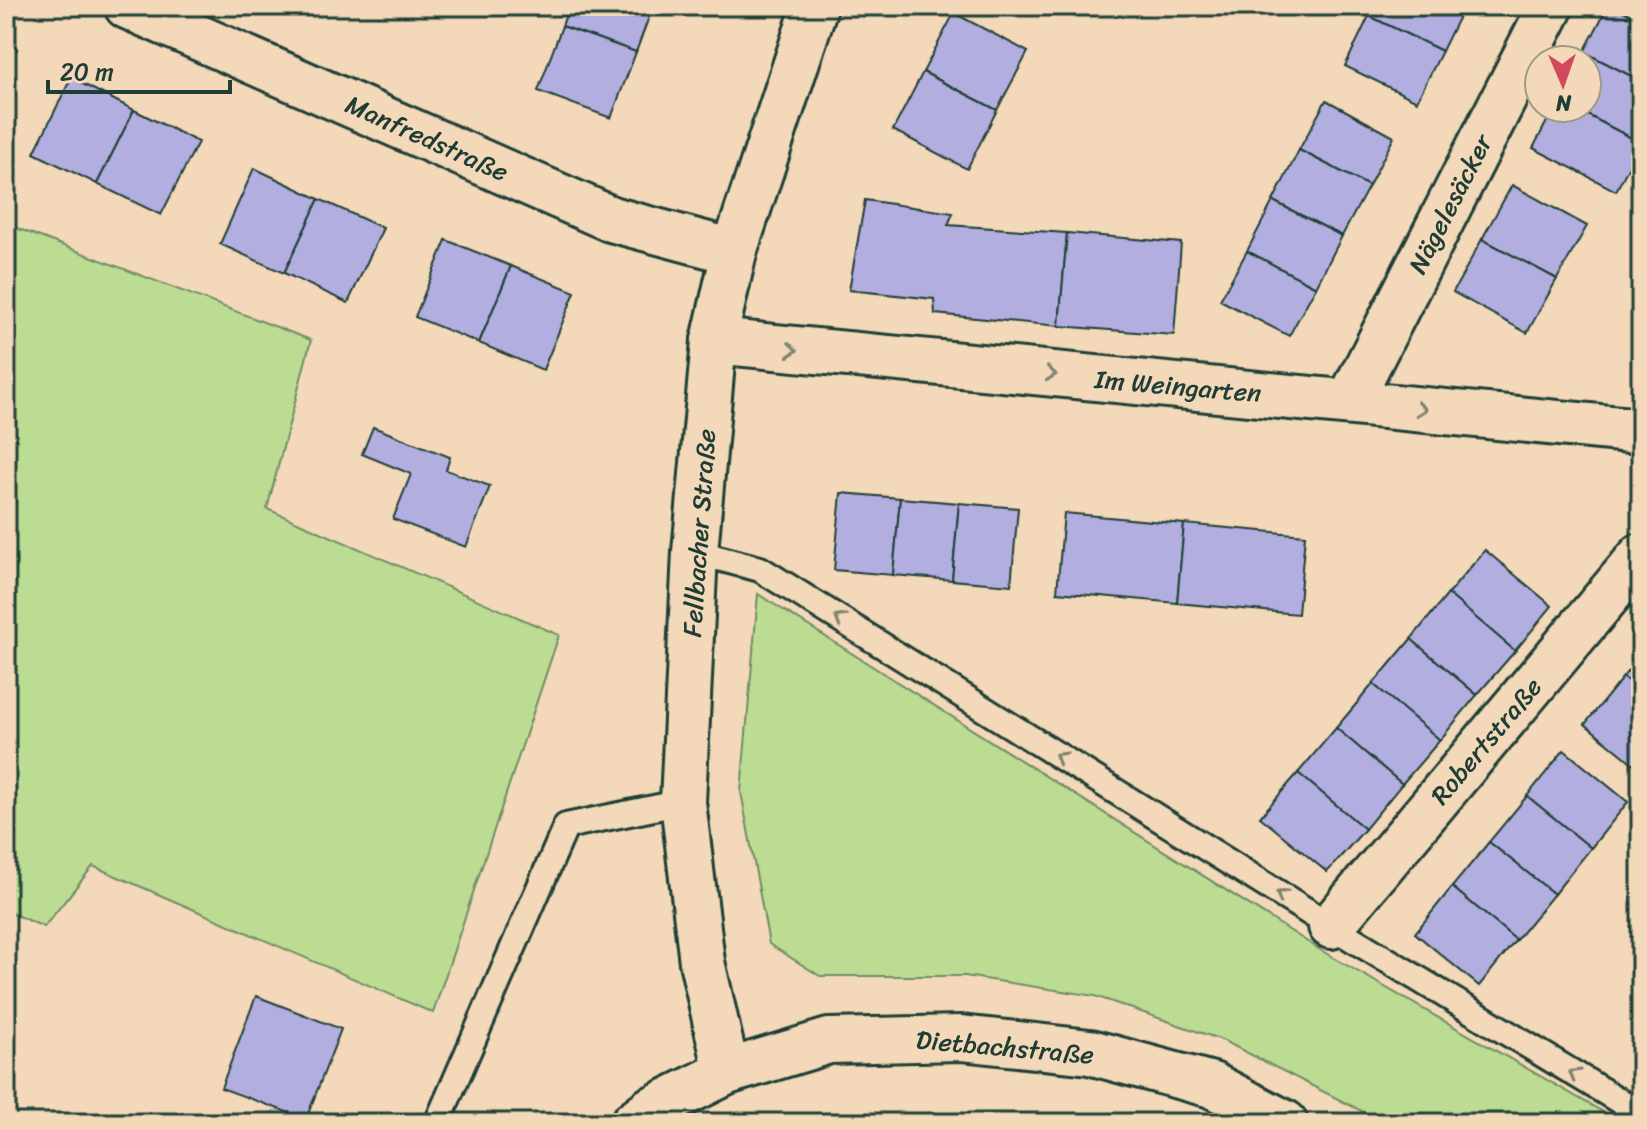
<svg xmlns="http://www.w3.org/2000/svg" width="1647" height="1129" viewBox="0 0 1647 1129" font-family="Sriracha,sans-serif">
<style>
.green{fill:#bcdc94;stroke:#6e8c64;stroke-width:2}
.building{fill:#b2afe0;stroke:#1f3d34;stroke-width:2}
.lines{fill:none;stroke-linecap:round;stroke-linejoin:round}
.lane-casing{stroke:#1f3d34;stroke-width:30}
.street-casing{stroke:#1f3d34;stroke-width:50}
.secondary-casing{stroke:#1f3d34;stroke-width:50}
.lane{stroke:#f3d9ba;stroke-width:24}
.street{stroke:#f3d9ba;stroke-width:44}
.secondary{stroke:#f3d9ba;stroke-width:44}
.oneway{stroke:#7e8370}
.labels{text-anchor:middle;stroke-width:6;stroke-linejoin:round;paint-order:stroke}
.street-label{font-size:26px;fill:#1f3d34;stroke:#f3d9ba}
</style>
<rect width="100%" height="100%" fill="#f3d9ba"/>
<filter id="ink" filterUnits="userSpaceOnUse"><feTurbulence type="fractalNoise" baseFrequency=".0125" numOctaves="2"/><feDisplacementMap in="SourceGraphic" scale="16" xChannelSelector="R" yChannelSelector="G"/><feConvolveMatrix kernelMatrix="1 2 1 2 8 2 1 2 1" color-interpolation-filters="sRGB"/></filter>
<g filter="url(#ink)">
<!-- green -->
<g class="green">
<path d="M 6,224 L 311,340 L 267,509 L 559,635 L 433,1013 L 93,866 L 44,927 L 6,911 Z"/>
<path d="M 758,594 L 1322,951 L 1622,1123 L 1385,1123 L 1222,1040 L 1095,996 L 965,976 L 820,976 L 769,944 L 741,792 Z"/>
</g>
<!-- building -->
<g class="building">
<path d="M 569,6 L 653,6 L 636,52 L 562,26 Z"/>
<path d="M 1374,6 L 1464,6 L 1442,51 L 1369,16 Z"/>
<path d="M 1608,6 L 1614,6 L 1641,20 L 1641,81 L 1584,52 Z"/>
<path d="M 954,13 L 1028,52 L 997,110 L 923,72 Z"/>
<path d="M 1369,16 L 1442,51 L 1417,101 L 1345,66 Z"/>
<path d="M 562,26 L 636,52 L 611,118 L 538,91 Z"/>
<path d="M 6,43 L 17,49 L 6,71 Z"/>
<path d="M 1584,52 L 1641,81 L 1641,143 L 1574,108 L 1587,108 L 1587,60 L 1580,60 Z"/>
<path d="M 923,72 L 997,110 L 967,169 L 893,130 Z"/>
<path d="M 71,78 L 134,110 L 97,184 L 34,153 Z"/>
<path d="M 1326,100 L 1394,137 L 1369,186 L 1299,150 Z"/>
<path d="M 1554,108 L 1574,108 L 1641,143 L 1616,191 L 1533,148 Z"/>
<path d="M 134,110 L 198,142 L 161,215 L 97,184 Z"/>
<path d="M 1299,150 L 1369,186 L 1342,236 L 1273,201 Z"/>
<path d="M 254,168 L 319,199 L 284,273 L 220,244 Z"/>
<path d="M 1512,185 L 1587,226 L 1557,279 L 1482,239 Z"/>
<path d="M 319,199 L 383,228 L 348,303 L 284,273 Z"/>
<path d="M 865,200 L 953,213 L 948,225 L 1067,233 L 1059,326 L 935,314 L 934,299 L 849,290 Z"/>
<path d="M 1273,201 L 1342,236 L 1316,287 L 1247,251 Z"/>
<path d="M 1067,233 L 1181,243 L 1174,335 L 1059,326 Z"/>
<path d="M 1482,239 L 1557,279 L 1527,333 L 1453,292 Z"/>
<path d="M 446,240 L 511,266 L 479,343 L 415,317 Z"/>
<path d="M 1247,251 L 1316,287 L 1289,336 L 1220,300 Z"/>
<path d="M 511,266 L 575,292 L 543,370 L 479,343 Z"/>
<path d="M 373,427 L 450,457 L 446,470 L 490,486 L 466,547 L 393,519 L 411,474 L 362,454 Z"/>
<path d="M 841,493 L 900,498 L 893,575 L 834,570 Z"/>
<path d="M 900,498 L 959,503 L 952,580 L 893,575 Z"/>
<path d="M 959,503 L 1018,508 L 1011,585 L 952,580 Z"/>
<path d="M 1064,513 L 1184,524 L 1177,603 L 1057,592 Z"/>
<path d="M 1184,524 L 1305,535 L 1298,614 L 1177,603 Z"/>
<path d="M 1485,550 L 1552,606 L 1515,651 L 1448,594 Z"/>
<path d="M 1448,594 L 1515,651 L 1477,695 L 1411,639 Z"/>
<path d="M 1411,639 L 1477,695 L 1440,740 L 1373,684 Z"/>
<path d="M 1641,654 L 1641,692 L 1623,677 Z"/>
<path d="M 1623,677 L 1641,692 L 1641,770 L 1585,724 Z"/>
<path d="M 1373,684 L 1440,740 L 1402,784 L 1336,728 Z"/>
<path d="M 1336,728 L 1402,784 L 1365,829 L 1298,773 Z"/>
<path d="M 1564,750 L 1628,802 L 1591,848 L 1527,796 Z"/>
<path d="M 1298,773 L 1365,829 L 1327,872 L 1260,817 Z"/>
<path d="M 1527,796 L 1591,848 L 1554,894 L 1489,842 Z"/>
<path d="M 1489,842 L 1554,894 L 1516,940 L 1452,887 Z"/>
<path d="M 1452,887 L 1516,940 L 1479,986 L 1415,933 Z"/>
<path d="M 256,996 L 341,1029 L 306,1119 L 221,1088 Z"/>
</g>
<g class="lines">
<defs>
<g id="lane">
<path d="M 695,552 L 760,569 L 1331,926 L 1641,1114"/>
<path d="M 437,1123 L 566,826 L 683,802"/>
</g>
<g id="street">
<path d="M 127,6 L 611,219 L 734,252"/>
<path d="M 714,341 L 1641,431"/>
<path d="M 1349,402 L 1551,6"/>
<path d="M 1331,926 L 1641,556"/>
</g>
<g id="secondary">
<path d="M 727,1072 L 702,962 L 683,802 L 695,552 L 714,341 L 734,252 L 815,6"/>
<path d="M 633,1123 L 650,1110 L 727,1072 L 829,1041 L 961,1038 L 1090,1052 L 1212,1085 L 1285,1123"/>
</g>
</defs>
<!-- lane casing -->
<use href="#lane" class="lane-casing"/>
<!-- street casing -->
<use href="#street" class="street-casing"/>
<!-- secondary casing -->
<use href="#secondary" class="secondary-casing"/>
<!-- lane -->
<use href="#lane" class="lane"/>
<!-- street -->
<use href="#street" class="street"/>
<!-- secondary -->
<use href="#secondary" class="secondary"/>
</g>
<!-- one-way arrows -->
<defs><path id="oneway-chevron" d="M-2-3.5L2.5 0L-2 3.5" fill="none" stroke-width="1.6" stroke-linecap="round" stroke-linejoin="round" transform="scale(2)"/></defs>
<g class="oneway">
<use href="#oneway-chevron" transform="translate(792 350) rotate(5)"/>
<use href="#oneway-chevron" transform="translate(1051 374) rotate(5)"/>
<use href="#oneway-chevron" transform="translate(1421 409) rotate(6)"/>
<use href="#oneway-chevron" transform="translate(840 619) rotate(-148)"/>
<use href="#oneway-chevron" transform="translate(1060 757) rotate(-148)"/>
<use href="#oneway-chevron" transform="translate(1281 895) rotate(-148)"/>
<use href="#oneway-chevron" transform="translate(1574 1074) rotate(-149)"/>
</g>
</g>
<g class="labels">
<!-- street labels -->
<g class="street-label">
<text transform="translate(427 138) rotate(24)" y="9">Manfredstraße</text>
<text transform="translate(1450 204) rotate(-63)" y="9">Nägelesäcker</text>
<text transform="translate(1178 386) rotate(5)" y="9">Im Weingarten</text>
<text transform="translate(699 533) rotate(-86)" y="9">Fellbacher Straße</text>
<text transform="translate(1486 741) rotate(-50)" y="9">Robertstraße</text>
<text transform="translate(1005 1047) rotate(5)" y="9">Dietbachstraße</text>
</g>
</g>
<!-- margin -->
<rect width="1647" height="1129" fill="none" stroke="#f3d9ba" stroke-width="32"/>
<rect x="16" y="16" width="1615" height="1097" fill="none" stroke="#1f3d34" stroke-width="3" filter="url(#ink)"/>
<!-- north arrow -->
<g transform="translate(1563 84) rotate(178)"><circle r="38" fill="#f3d9ba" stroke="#9e9b84" stroke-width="2"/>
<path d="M0-6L14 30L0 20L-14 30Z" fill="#d1495b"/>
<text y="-12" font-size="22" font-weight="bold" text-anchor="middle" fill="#1f3d34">N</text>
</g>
<!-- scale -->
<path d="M48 80v12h182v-12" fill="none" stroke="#1f3d34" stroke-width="4"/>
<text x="60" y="80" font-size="24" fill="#1f3d34" stroke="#f3d9ba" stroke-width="6" paint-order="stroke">20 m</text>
</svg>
